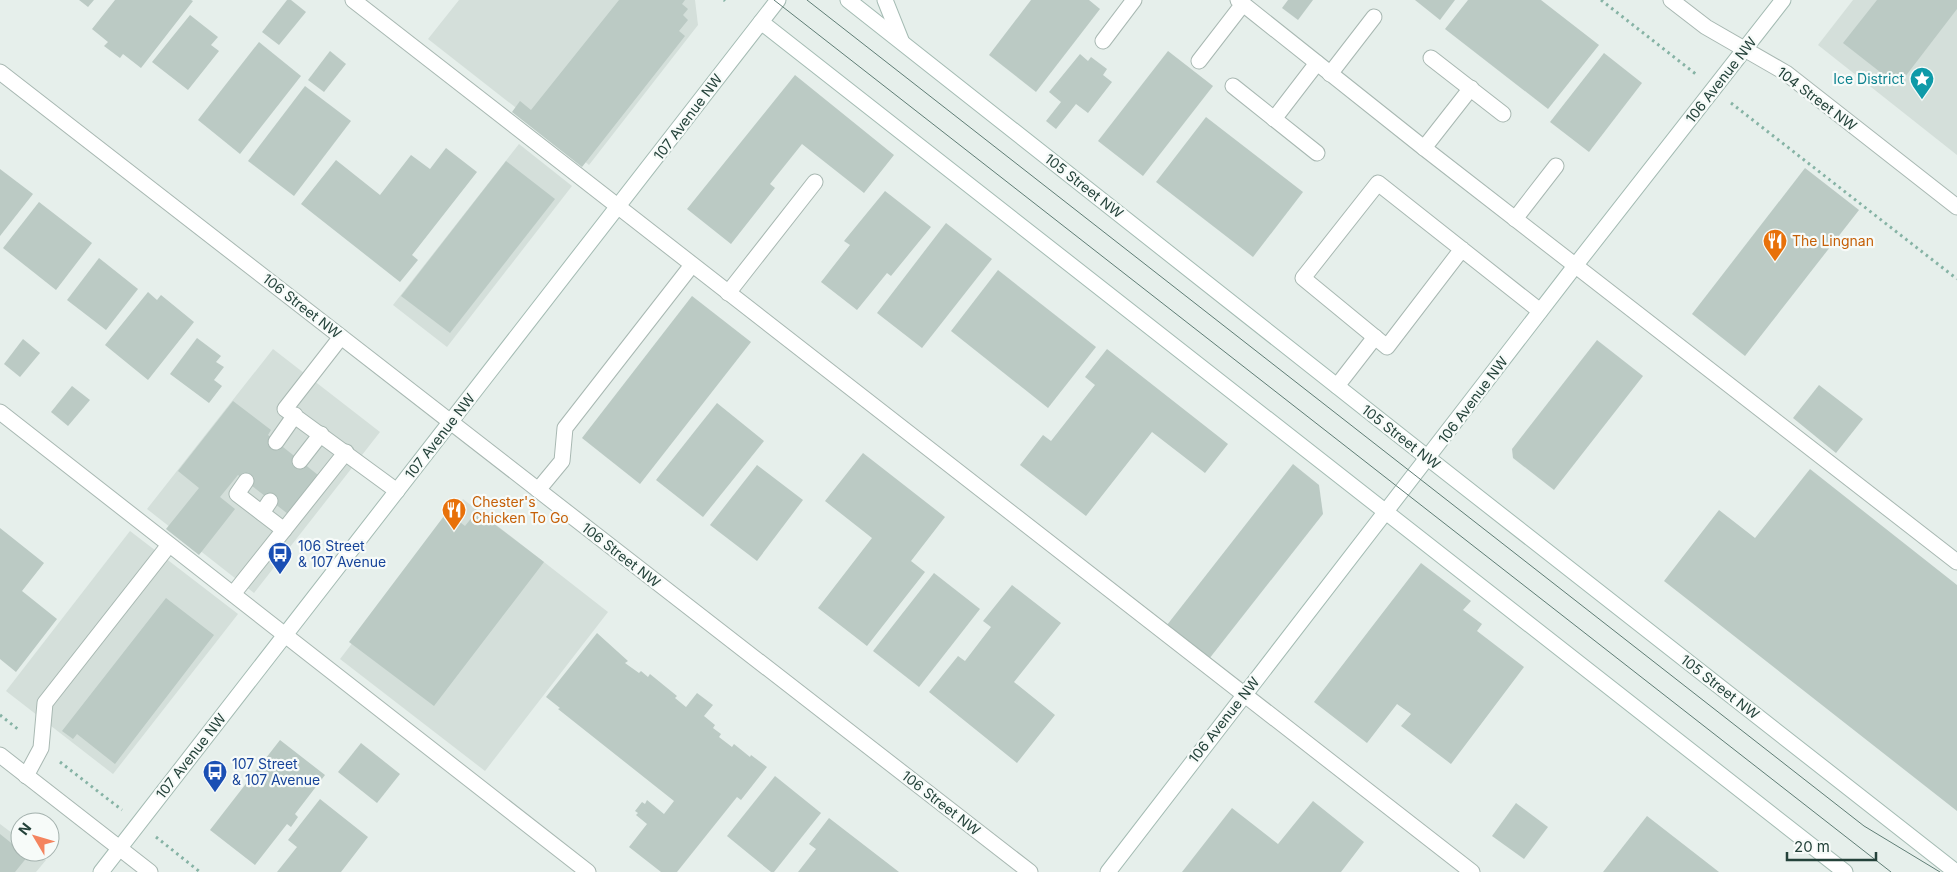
<svg xmlns="http://www.w3.org/2000/svg" width="1957" height="872" viewBox="0 0 1957 872" font-family="Inter,sans-serif">
<style>
.built{fill:#d4dfda}
.building{fill:#bbcac4}
.lines{fill:none;stroke-linecap:round;stroke-linejoin:round}
.lane-casing{stroke:#a8b8b2;stroke-width:17}
.street-casing{stroke:#a8b8b2;stroke-width:17}
.secondary-casing{stroke:#a4bbb3;stroke-width:17}
.path{stroke:#86b3a5;stroke-width:3;stroke-dasharray:2.5 4;stroke-linecap:butt}
.lane{stroke:#fff;stroke-width:15}
.street{stroke:#fff;stroke-width:15}
.secondary{stroke:#fff;stroke-width:15}
.tram{stroke:#5f7d75;stroke-width:1}
.labels{text-anchor:middle;stroke-width:4.5;stroke-linejoin:round;paint-order:stroke}
.culture-label{font-size:14px;fill:#0d838f;stroke:#f7fbf9;text-anchor:end}
.street-label{font-size:14px;fill:#24423a;stroke:#f7fbf9}
.food-label{font-size:14px;fill:#c56008;stroke:#f7fbf9;text-anchor:start}
.transit-label{font-size:14px;fill:#164399;stroke:#f7fbf9;text-anchor:start}
</style>
<rect width="100%" height="100%" fill="#e6efeb"/>
<!-- built -->
<g class="built">
<path d="M 459,0 L 695,0 L 698,25 L 589,165 L 428,39 Z"/>
<path d="M 1853,0 L 1957,0 L 1957,155 L 1818,45 Z"/>
<path d="M 519,144 L 572,186 L 447,347 L 393,305 Z"/>
<path d="M 273,349 L 380,432 L 254,593 L 147,509 Z"/>
<path d="M 463,499 L 608,612 L 485,771 L 340,659 Z"/>
<path d="M 130,531 L 238,614 L 113,774 L 6,691 Z"/>
<path d="M 0,824 L 20,839 L 20,852 L 36,852 L 46,860 L 36,872 L 0,872 Z"/>
</g>
<!-- building -->
<g class="building">
<path d="M 79,0 L 94,0 L 88,7 Z"/>
<path d="M 115,0 L 191,0 L 193,1 L 141,68 L 123,54 L 120,58 L 104,46 L 108,42 L 92,29 Z"/>
<path d="M 287,0 L 291,0 L 306,12 L 279,45 L 262,32 Z"/>
<path d="M 619,0 L 685,0 L 682,4 L 688,9 L 683,15 L 688,20 L 679,31 L 685,36 L 582,167 L 512,112 L 520,101 L 531,110 Z"/>
<path d="M 1031,0 L 1089,0 L 1100,9 L 1036,92 L 989,55 Z"/>
<path d="M 1288,0 L 1313,0 L 1298,20 L 1282,8 Z"/>
<path d="M 1415,0 L 1455,0 L 1440,20 Z"/>
<path d="M 1468,0 L 1541,0 L 1599,45 L 1548,109 L 1445,29 Z"/>
<path d="M 1877,0 L 1957,0 L 1957,9 L 1898,86 L 1843,43 Z"/>
<path d="M 190,15 L 218,37 L 211,45 L 219,51 L 188,90 L 152,62 Z"/>
<path d="M 259,42 L 301,76 L 240,154 L 198,120 Z"/>
<path d="M 330,51 L 346,64 L 324,92 L 308,80 Z"/>
<path d="M 1168,51 L 1213,86 L 1143,176 L 1098,141 Z"/>
<path d="M 1604,53 L 1642,83 L 1589,152 L 1550,122 Z"/>
<path d="M 1080,54 L 1088,61 L 1091,57 L 1107,69 L 1103,75 L 1112,82 L 1088,113 L 1076,104 L 1056,129 L 1046,121 L 1061,102 L 1049,92 Z"/>
<path d="M 795,75 L 894,155 L 864,193 L 802,144 L 770,184 L 775,188 L 731,244 L 687,209 Z"/>
<path d="M 305,86 L 351,121 L 294,196 L 248,161 Z"/>
<path d="M 1206,117 L 1303,192 L 1253,257 L 1156,182 Z"/>
<path d="M 446,148 L 477,172 L 412,255 L 418,260 L 400,282 L 301,204 L 336,160 L 380,195 L 411,155 L 430,169 Z"/>
<path d="M 506,161 L 555,199 L 450,333 L 401,296 Z"/>
<path d="M 1805,168 L 1859,210 L 1745,356 L 1692,314 Z"/>
<path d="M 0,169 L 33,194 L 0,236 Z"/>
<path d="M 885,191 L 931,227 L 891,276 L 887,273 L 857,310 L 821,282 L 850,245 L 844,241 Z"/>
<path d="M 39,202 L 92,243 L 56,290 L 3,248 Z"/>
<path d="M 946,223 L 992,259 L 922,348 L 877,313 Z"/>
<path d="M 99,258 L 138,289 L 106,330 L 67,300 Z"/>
<path d="M 998,270 L 1096,347 L 1048,408 L 951,331 Z"/>
<path d="M 148,292 L 157,300 L 161,295 L 194,322 L 148,380 L 105,345 Z"/>
<path d="M 692,296 L 751,342 L 640,484 L 582,438 Z"/>
<path d="M 197,338 L 221,356 L 216,362 L 224,367 L 214,380 L 222,386 L 209,403 L 170,374 Z"/>
<path d="M 23,339 L 40,353 L 20,377 L 4,364 Z"/>
<path d="M 1597,340 L 1643,376 L 1554,490 L 1513,458 L 1512,449 Z"/>
<path d="M 1107,349 L 1228,444 L 1205,473 L 1152,432 L 1086,516 L 1020,465 L 1043,435 L 1051,441 L 1095,385 L 1085,377 Z"/>
<path d="M 1819,385 L 1863,419 L 1836,453 L 1793,418 Z"/>
<path d="M 72,386 L 90,400 L 68,426 L 51,412 Z"/>
<path d="M 233,401 L 271,430 L 268,435 L 318,475 L 288,514 L 238,475 L 220,497 L 235,509 L 199,555 L 166,529 L 199,488 L 178,471 Z"/>
<path d="M 717,403 L 764,441 L 703,517 L 656,480 Z"/>
<path d="M 863,453 L 945,517 L 911,561 L 925,572 L 867,646 L 818,608 L 872,538 L 825,501 Z"/>
<path d="M 1293,464 L 1319,485 L 1323,514 L 1209,659 L 1167,625 Z"/>
<path d="M 757,465 L 803,500 L 757,561 L 710,525 Z"/>
<path d="M 1810,469 L 1957,585 L 1957,811 L 1664,581 L 1719,510 L 1755,538 Z"/>
<path d="M 477,511 L 544,562 L 434,706 L 349,642 L 447,512 L 465,526 Z"/>
<path d="M 0,528 L 44,563 L 22,591 L 57,619 L 16,672 L 0,659 Z"/>
<path d="M 1421,563 L 1471,601 L 1463,610 L 1482,624 L 1477,631 L 1524,667 L 1451,764 L 1401,726 L 1411,714 L 1397,704 L 1367,743 L 1314,702 Z"/>
<path d="M 934,573 L 980,609 L 919,687 L 873,651 Z"/>
<path d="M 1012,585 L 1061,623 L 1014,682 L 1055,715 L 1017,763 L 929,692 L 958,656 L 965,661 L 991,627 L 983,621 Z"/>
<path d="M 166,598 L 214,635 L 115,764 L 77,734 L 73,739 L 62,731 Z"/>
<path d="M 597,633 L 628,661 L 625,663 L 639,673 L 641,671 L 648,677 L 650,674 L 677,696 L 675,698 L 686,707 L 697,693 L 713,705 L 704,716 L 715,725 L 713,728 L 721,734 L 719,737 L 732,747 L 734,744 L 750,757 L 751,755 L 767,767 L 741,800 L 737,797 L 677,872 L 661,872 L 629,847 L 647,824 L 636,815 L 638,813 L 635,811 L 642,802 L 645,804 L 647,800 L 664,814 L 674,801 L 558,709 L 560,708 L 546,697 Z"/>
<path d="M 280,740 L 325,775 L 295,814 L 298,817 L 291,827 L 287,824 L 255,865 L 210,830 Z"/>
<path d="M 361,743 L 400,774 L 377,803 L 338,772 Z"/>
<path d="M 775,776 L 821,813 L 774,872 L 771,872 L 727,836 Z"/>
<path d="M 320,799 L 368,837 L 341,872 L 277,872 L 297,847 L 288,840 Z"/>
<path d="M 1313,801 L 1364,842 L 1341,872 L 1182,872 L 1232,808 L 1278,844 Z"/>
<path d="M 1516,803 L 1548,827 L 1524,859 L 1492,836 Z"/>
<path d="M 1647,816 L 1719,872 L 1603,872 Z"/>
<path d="M 829,818 L 899,872 L 798,872 L 816,849 L 809,844 Z"/>
<path d="M 0,834 L 20,850 L 20,852 L 28,856 L 15,872 L 0,872 Z"/>
</g>
<g class="lines">
<defs>
<g id="lane">
<path d="M 353,0 L 1472,872"/>
<path d="M 1238,0 L 1424,148 L 1957,562"/>
<path d="M 1103,41 L 1134,0"/>
<path d="M 1431,58 L 1503,114"/>
<path d="M 1199,61 L 1243,4"/>
<path d="M 1330,74 L 1374,17"/>
<path d="M 1233,86 L 1317,153"/>
<path d="M 1274,119 L 1317,63"/>
<path d="M 1424,148 L 1471,88"/>
<path d="M 1515,219 L 1556,166"/>
<path d="M 1462,249 L 1387,347 L 1303,278 L 1378,183 L 1540,311"/>
<path d="M 728,293 L 815,182"/>
<path d="M 341,337 L 285,409 L 397,491"/>
<path d="M 1337,386 L 1375,337"/>
<path d="M 0,412 L 588,872"/>
<path d="M 276,442 L 295,415"/>
<path d="M 300,461 L 321,434"/>
<path d="M 246,481 L 237,494 L 284,530"/>
<path d="M 538,490 L 562,461 L 565,428 L 692,265"/>
<path d="M 262,513 L 270,501"/>
<path d="M 233,594 L 346,452"/>
<path d="M 26,776 L 41,748 L 45,703 L 169,545"/>
</g>
<g id="street">
<path d="M 1671,0 L 1706,27 L 1786,73 L 1957,207"/>
<path d="M 0,72 L 1030,872"/>
<path d="M 0,755 L 150,872"/>
</g>
<g id="secondary">
<path d="M 848,0 L 1428,458 L 1956,872"/>
<path d="M 885,0 L 901,40"/>
<path d="M 761,22 L 1845,872"/>
<path d="M 101,872 L 778,0"/>
<path d="M 1108,872 L 1575,266 L 1783,0"/>
</g>
</defs>
<!-- lane casing -->
<use href="#lane" class="lane-casing"/>
<!-- street casing -->
<use href="#street" class="street-casing"/>
<!-- secondary casing -->
<use href="#secondary" class="secondary-casing"/>
<!-- path -->
<g class="path">
<path d="M 724,0 L 725,1"/>
<path d="M 1601,0 L 1697,75"/>
<path d="M 1731,103 L 1957,279"/>
<path d="M 0,715 L 19,730"/>
<path d="M 60,762 L 122,810"/>
<path d="M 156,837 L 200,872"/>
</g>
<!-- lane -->
<use href="#lane" class="lane"/>
<!-- street -->
<use href="#street" class="street"/>
<!-- secondary -->
<use href="#secondary" class="secondary"/>
<!-- tram -->
<g class="tram">
<path d="M 774,0 L 1891,872"/>
<path d="M 807,0 L 1864,826 L 1940,872"/>
</g>
</g>
<!-- icons -->
<defs>
<symbol id="sight-pin" viewBox="-11 -11 22 30"><path d="M0 17L-7.5 6A9.5 9.5 0 1 1 7.5 6Z" fill="#0f9aa8" stroke="#f7fbf9"/><path d="M0-6L1.8-2.2L6-1.7L2.9 1.2L3.7 5.4L0 3.3L-3.7 5.4L-2.9 1.2L-6-1.7L-1.8-2.2Z" fill="#fff"/></symbol>
<symbol id="restaurant-pin" viewBox="-11 -11 22 30"><path d="M0 17L-7.5 6A9.5 9.5 0 1 1 7.5 6Z" fill="#e8710a" stroke="#f7fbf9"/><path d="M-5-6h1v4h1v-4h1v4h1v-4h1v5L-1.5 .5V6h-2V.5L-5-1ZM5-6V6H3V1.5H1.5Q1.5-4 5-6Z" fill="#fff"/></symbol>
<symbol id="bus-pin" viewBox="-11 -11 22 30"><path d="M0 17L-7.5 6A9.5 9.5 0 1 1 7.5 6Z" fill="#1a4fb4" stroke="#f7fbf9"/><path d="M-5-6H5V4H4V6H2V4H-2V6H-4V4H-5ZM-3.5-4V0h7V-4ZM-3.5 1.2v1.5H-2V1.2ZM2 1.2v1.5H3.5V1.2Z" fill="#fff"/></symbol>
</defs>
<g fill-rule="evenodd">
<use href="#sight-pin" x="1908" y="65" width="28" height="38"/>
<use href="#restaurant-pin" x="1761" y="227" width="28" height="38"/>
<use href="#restaurant-pin" x="440" y="496" width="28" height="38"/>
<use href="#bus-pin" x="266" y="540" width="28" height="38"/>
<use href="#bus-pin" x="201" y="758" width="28" height="38"/>
</g>
<g class="labels">
<!-- culture labels -->
<g class="culture-label">
<text x="1904" y="84">Ice District</text>
</g>
<!-- street labels -->
<g class="street-label">
<text transform="translate(1721 80) rotate(-52)" y="5">106 Avenue NW</text>
<text transform="translate(1817 99) rotate(37)" y="5">104 Street NW</text>
<text transform="translate(688 117) rotate(-53)" y="5">107 Avenue NW</text>
<text transform="translate(1084 186) rotate(38)" y="5">105 Street NW</text>
<text transform="translate(302 306) rotate(38)" y="5">106 Street NW</text>
<text transform="translate(1473 400) rotate(-53)" y="5">106 Avenue NW</text>
<text transform="translate(440 436) rotate(-52)" y="5">107 Avenue NW</text>
<text transform="translate(1401 437) rotate(38)" y="5">105 Street NW</text>
<text transform="translate(621 555) rotate(38)" y="5">106 Street NW</text>
<text transform="translate(1720 687) rotate(38)" y="5">105 Street NW</text>
<text transform="translate(1224 720) rotate(-52)" y="5">106 Avenue NW</text>
<text transform="translate(191 756) rotate(-52)" y="5">107 Avenue NW</text>
<text transform="translate(941 803) rotate(38)" y="5">106 Street NW</text>
</g>
<!-- food labels -->
<g class="food-label">
<text x="1792" y="246">The Lingnan</text>
<text x="472" y="507">Chester's<tspan x="472" dy="16">Chicken To Go</tspan></text>
</g>
<!-- transit labels -->
<g class="transit-label">
<text x="298" y="551">106 Street<tspan x="298" dy="16">&amp; 107 Avenue</tspan></text>
<text x="232" y="769">107 Street<tspan x="232" dy="16">&amp; 107 Avenue</tspan></text>
</g>
</g>
<!-- north arrow -->
<g transform="translate(35 837) rotate(308)"><circle r="24" fill="#f7fbf9" stroke="#a3b1ad"/>
<path d="M0-4L9 19L0 12L-9 19Z" fill="#f4845f"/>
<text y="-8" font-size="14" font-weight="bold" text-anchor="middle" fill="#24423a">N</text>
</g>
<!-- scale -->
<path d="M1787 852v8h89v-8" fill="none" stroke="#24423a" stroke-width="2.5"/>
<text x="1794" y="852" font-size="15" fill="#24423a" stroke="#f7fbf9" stroke-width="4" paint-order="stroke">20 m</text>
</svg>
